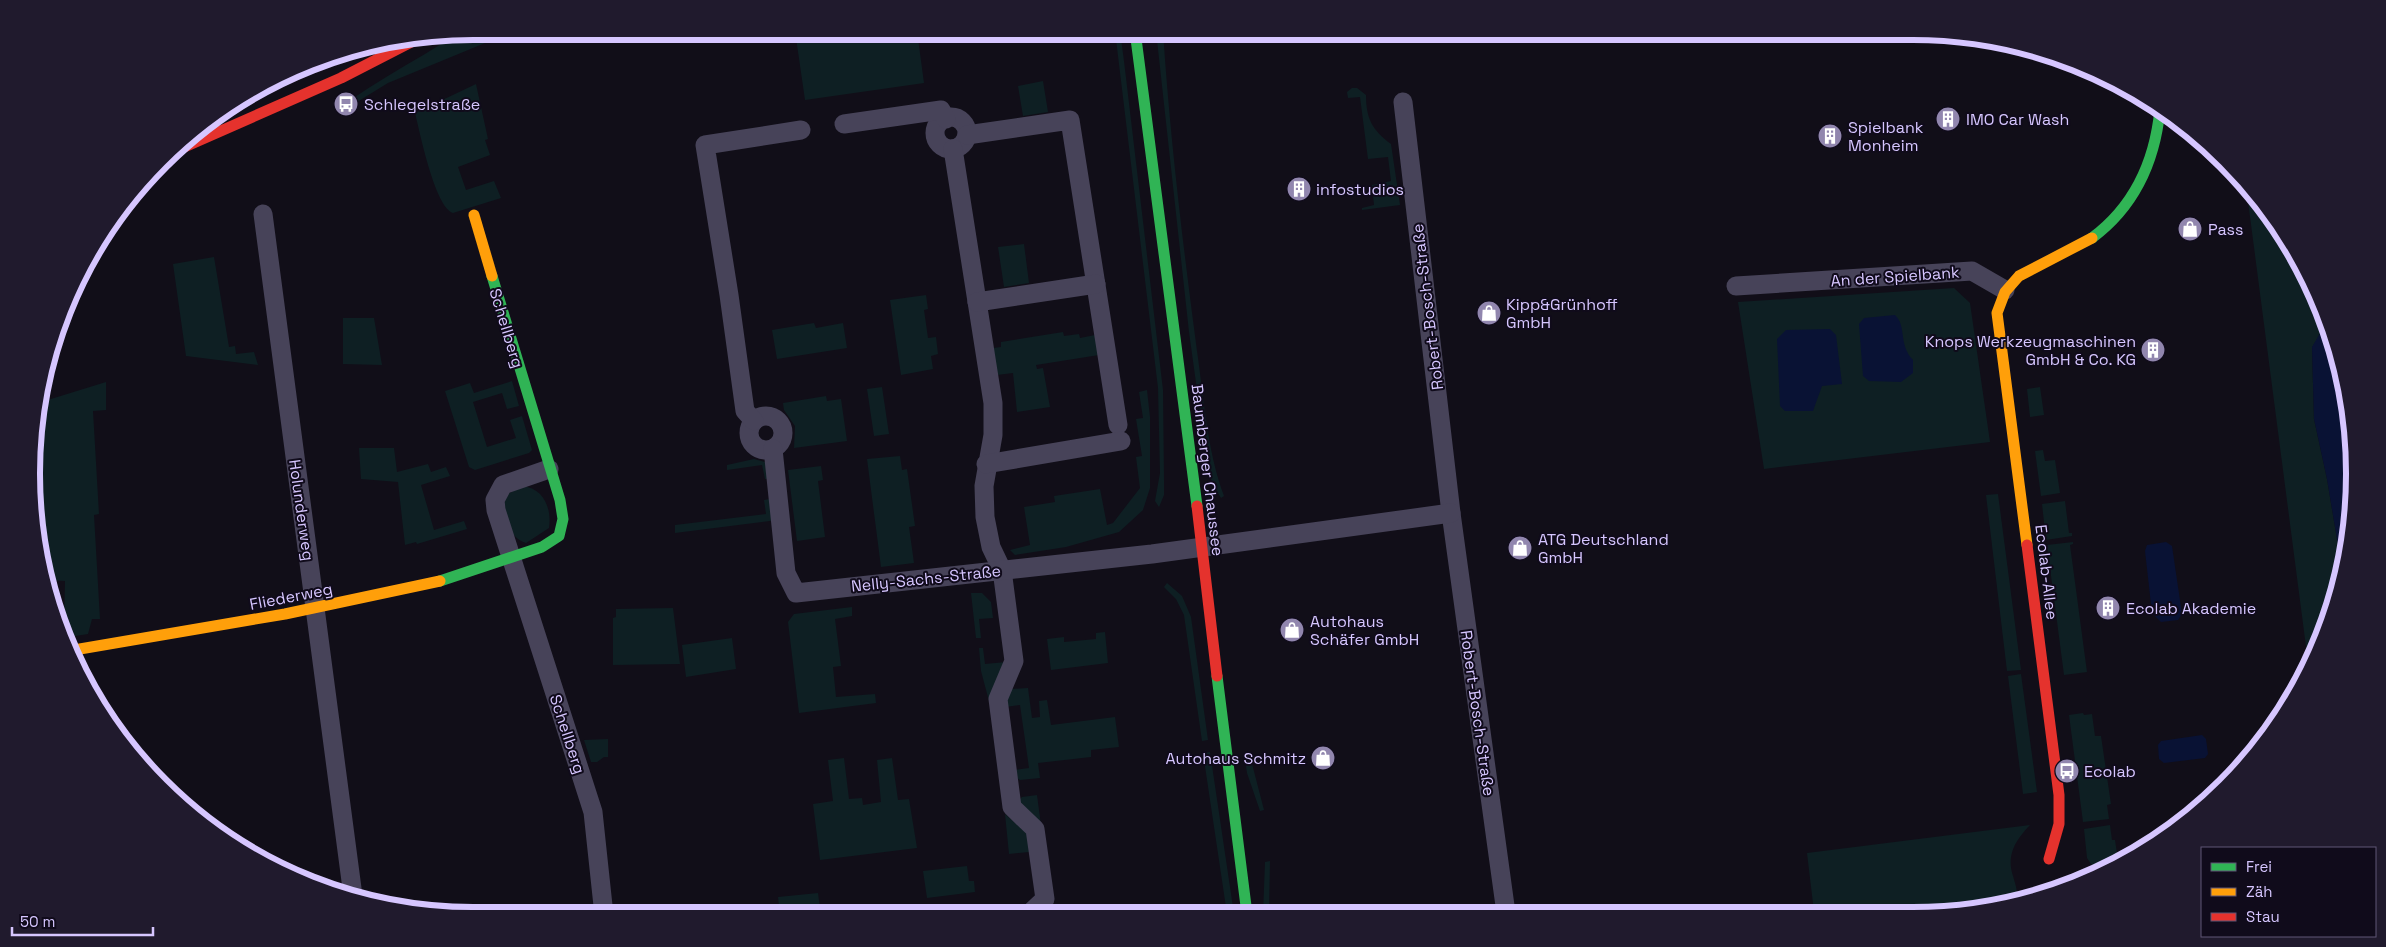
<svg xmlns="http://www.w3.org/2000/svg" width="2386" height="947" viewBox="0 0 2386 947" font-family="'Space Grotesk',sans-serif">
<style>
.green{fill:#0e1f23}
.water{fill:#091234}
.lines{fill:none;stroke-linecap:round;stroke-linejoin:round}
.street{stroke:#474359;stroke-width:19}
.fast{stroke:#30b455;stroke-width:11}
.slow{stroke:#ff9f0a;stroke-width:11}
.jam{stroke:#e5322d;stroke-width:11}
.labels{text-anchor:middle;stroke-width:4;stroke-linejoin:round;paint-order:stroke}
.poi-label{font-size:16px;fill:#d6c6ff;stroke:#100b1b;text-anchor:start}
.street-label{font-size:16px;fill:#d6c6ff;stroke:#100b1b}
.rim{fill:none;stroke:#d6c6ff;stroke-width:6}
</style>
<rect width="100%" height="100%" fill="#110e18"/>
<!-- green -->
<g class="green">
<path d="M 474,31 L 514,31 L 388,83 L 357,102 L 349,101 C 374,84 399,69 425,54 C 440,45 455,34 474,31 Z"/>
<path d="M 795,31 L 917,31 L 924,83 L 805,100 Z"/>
<path d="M 1115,31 L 1120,31 L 1124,61 L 1163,390 L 1164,480 L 1164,495 L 1159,507 L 1155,501 L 1160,473 L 1158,388 Z"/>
<path d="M 1156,31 L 1163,31 C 1170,138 1183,245 1197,351 C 1204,399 1207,450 1224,496 L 1221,498 L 1213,485 L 1208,470 L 1189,332 Z"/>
<path d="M 1043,81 L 1048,112 L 1023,116 L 1018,86 Z"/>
<path d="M 476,84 L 488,139 L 485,140 L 490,155 L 458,167 L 466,190 L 494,181 L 501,198 L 453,213 C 435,207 420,133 415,113 Z"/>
<path d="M 1352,88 L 1357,88 L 1366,95 C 1366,118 1372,130 1391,144 L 1400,205 L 1362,210 L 1362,208 L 1374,205 L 1372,185 L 1391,181 L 1388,157 L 1368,159 L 1360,97 L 1348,98 L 1347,92 Z"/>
<path d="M 2246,186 L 2263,204 L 2309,278 L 2326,323 L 2312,348 L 2314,419 L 2327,479 L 2342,569 L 2331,615 L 2308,662 Z"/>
<path d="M 1024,244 L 1029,283 L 1004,287 L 998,247 Z"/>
<path d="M 214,257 L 229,347 L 235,346 L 236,354 L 254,352 L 258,365 L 186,356 L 173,264 Z"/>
<path d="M 1954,288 L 1970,303 L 1990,442 L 1764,469 L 1738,302 Z"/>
<path d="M 926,295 L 928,309 L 924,310 L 928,338 L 936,337 L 938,354 L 931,356 L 933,369 L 901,375 L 890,300 Z"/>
<path d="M 343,318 L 374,318 L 382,365 L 343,364 Z"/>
<path d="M 814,323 L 816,328 L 843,323 L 847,348 L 777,359 L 772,330 Z"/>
<path d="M 1063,332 L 1064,336 L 1079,334 L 1080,338 L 1095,335 L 1099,355 L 1036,365 L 1037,369 L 1043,368 L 1050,407 L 1017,412 L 1013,373 L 997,375 L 993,348 L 1001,347 L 1001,342 Z"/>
<path d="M 512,381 L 519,406 L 507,409 L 502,393 L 473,402 L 487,447 L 516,438 L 510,420 L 522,416 L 532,450 L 529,453 L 475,470 L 469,467 L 445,391 L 470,383 L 474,393 Z"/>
<path d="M 106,382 L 106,410 L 93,411 L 99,514 L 94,515 L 100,619 L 92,619 L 88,634 L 69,637 L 64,624 L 65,581 L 47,580 L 40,559 L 35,415 L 38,403 Z"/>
<path d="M 882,387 L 889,434 L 874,436 L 867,389 Z"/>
<path d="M 2040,387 L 2044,415 L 2030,417 L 2027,389 Z"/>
<path d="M 1147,390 L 1150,417 L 1150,488 L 1143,510 L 1119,532 L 1066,547 L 1015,555 L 1010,550 L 1030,545 L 1024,507 L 1055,502 L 1054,496 L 1100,489 L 1107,525 L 1113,523 L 1140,488 L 1136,457 L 1142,456 L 1136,419 L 1143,418 L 1139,392 Z"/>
<path d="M 826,396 L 827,401 L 841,399 L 847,441 L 794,448 L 795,426 L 784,410 L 783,403 Z"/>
<path d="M 359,448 L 394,448 L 397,472 L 428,464 L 431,472 L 446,467 L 450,476 L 421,485 L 434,530 L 464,521 L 467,529 L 417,544 L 416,542 L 405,545 L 398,482 L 361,479 Z"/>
<path d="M 2043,450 L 2045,461 L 2055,460 L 2060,493 L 2041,496 L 2035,451 Z"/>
<path d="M 900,456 L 902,470 L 907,469 L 915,526 L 909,527 L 914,563 L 881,567 L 867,459 Z"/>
<path d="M 754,459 L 769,463 L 772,479 L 765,479 L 762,465 L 727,470 L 727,465 Z"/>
<path d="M 821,466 L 823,480 L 818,481 L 825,537 L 797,541 L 788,470 Z"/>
<path d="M 522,486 C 544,488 552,509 549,528 L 526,543 C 508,537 508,522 503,505 L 508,494 Z"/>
<path d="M 1998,494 L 2021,670 L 2007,671 L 1986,495 Z"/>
<path d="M 775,498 L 777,520 L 675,533 L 675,525 L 766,514 L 764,500 Z"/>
<path d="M 2065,501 L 2069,533 L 2072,533 L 2072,536 L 2046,540 L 2042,504 Z"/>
<path d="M 2073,542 L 2073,544 L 2070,545 L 2087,672 L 2064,675 L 2047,545 Z"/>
<path d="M 1167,583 L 1182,596 L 1191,617 L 1208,740 L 1202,741 L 1184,615 L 1176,599 L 1164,587 Z"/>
<path d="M 971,593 L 982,593 L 991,602 L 993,618 L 979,619 L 981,638 L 976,638 Z"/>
<path d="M 852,607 L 852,616 L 835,619 L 841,666 L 833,667 L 836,697 L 875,694 L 876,703 L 799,713 L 788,622 L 794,614 Z"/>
<path d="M 673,608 L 680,664 L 613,665 L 613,618 L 616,617 L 616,609 Z"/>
<path d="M 1105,632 L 1108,663 L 1051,670 L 1047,639 L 1064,637 L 1064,642 L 1096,639 L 1096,633 Z"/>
<path d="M 732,638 L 736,669 L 686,677 L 682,645 Z"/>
<path d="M 979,648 L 983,648 L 985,664 L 1006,662 L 989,701 L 981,671 Z"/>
<path d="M 2021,674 L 2037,792 L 2023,794 L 2008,676 Z"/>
<path d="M 1028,688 L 1032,718 L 1040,717 L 1039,701 L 1047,700 L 1051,725 L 1115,717 L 1119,747 L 1091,750 L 1091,757 L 1038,763 L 1040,778 L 1020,780 L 1014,776 L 1013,770 L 1029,768 L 1020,705 L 1005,707 L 1011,689 Z"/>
<path d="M 2083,713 L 2084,715 L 2092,714 L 2095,736 L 2101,736 L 2111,804 L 2107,805 L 2109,819 L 2083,822 L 2069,715 Z"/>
<path d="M 608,739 L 608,757 L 604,757 L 597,762 L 591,762 L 584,740 Z"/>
<path d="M 1210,752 L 1234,914 L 1227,914 L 1203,753 Z"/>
<path d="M 1244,752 L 1249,752 L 1264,810 L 1260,811 L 1247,773 Z"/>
<path d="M 844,758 L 849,799 L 862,798 L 863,805 L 881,802 L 877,760 L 892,758 L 898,800 L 909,799 L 917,848 L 820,860 L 813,804 L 833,801 L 828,760 Z"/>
<path d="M 1037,795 L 1041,825 L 1018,801 L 1022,797 Z"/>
<path d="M 1005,814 L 1027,833 L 1029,852 L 1009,854 Z"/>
<path d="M 2030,825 C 2016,840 2006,854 2013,876 C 2015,883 2018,891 2017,900 L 1971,912 L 1814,912 L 1807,853 Z"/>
<path d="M 2110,825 L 2112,840 L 2115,840 L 2118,860 L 2097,873 L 2087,858 L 2084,829 Z"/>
<path d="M 1270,861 L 1269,914 L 1263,914 L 1265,862 Z"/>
<path d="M 967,866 L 969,881 L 974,881 L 975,892 L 927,898 L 923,871 Z"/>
<path d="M 818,893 L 820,908 L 812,909 L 812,915 L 780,915 L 778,897 Z"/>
</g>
<!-- water -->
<g class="water">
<path d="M 1895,315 C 1907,326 1898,344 1913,360 L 1913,373 L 1901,382 L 1869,381 L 1863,376 L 1859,324 L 1864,318 Z"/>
<path d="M 2326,323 L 2340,359 L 2354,444 L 2351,531 L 2342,569 L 2327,479 L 2314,419 L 2312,347 Z"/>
<path d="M 1830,329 L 1836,335 L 1842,384 L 1822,386 L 1813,411 L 1785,411 L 1780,406 L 1777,339 L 1786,330 Z"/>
<path d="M 2166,542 L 2172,546 L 2182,614 L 2178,620 L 2161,622 L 2152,613 L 2145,551 L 2147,545 Z"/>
<path d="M 2202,735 L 2206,739 L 2208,754 L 2205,758 L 2164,763 L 2159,759 L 2158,745 L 2161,741 Z"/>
</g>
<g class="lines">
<!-- street -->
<g class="street">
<path d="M 1403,102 L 1451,513 L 1506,913"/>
<circle cx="951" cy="133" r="16"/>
<path d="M 844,124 L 941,110 L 946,119"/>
<path d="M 967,135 L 1070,120 L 1118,425"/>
<path d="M 953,149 L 993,403 L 993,435 L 984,486 L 985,517 L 991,547 L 1002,570 L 1014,661 L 998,699 L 1012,807 L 1035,829 L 1045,899 L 1029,914"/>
<path d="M 263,214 L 353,896"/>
<path d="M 1736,286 L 1972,271 L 2005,290"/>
<path d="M 977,302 L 1096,284"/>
<circle cx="766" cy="433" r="17"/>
<path d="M 754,421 L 745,411 L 729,295 L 705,145 L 801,130"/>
<path d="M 773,449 L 786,573 L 796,593 L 1152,554 L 1451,513"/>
<path d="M 986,464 L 1121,441"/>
<path d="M 549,469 L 503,485 L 495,500 L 496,510 L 593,812 L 604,915"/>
</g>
<!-- fast -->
<g class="fast">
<path d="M 1135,31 L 1197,506"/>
<path d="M 2092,238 C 2135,206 2155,161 2160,109"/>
<path d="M 440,581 L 542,547 L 559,536 L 563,519 L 560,500 L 492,276"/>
<path d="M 1217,676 L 1247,914"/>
</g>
<!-- slow -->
<g class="slow">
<path d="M 474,215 L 492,276"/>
<path d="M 2027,545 L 1997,313 L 2005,292 L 2019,276 L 2092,238"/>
<path d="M 74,650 L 285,614 L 440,581"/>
</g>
<!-- jam -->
<g class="jam">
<path d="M 173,152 L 341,78 L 411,42"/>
<path d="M 1197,506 L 1217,676"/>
<path d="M 2027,545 L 2059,795 L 2059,824 L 2049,859"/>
</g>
</g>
<!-- icons -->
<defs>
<symbol id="bus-disc" viewBox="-11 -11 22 22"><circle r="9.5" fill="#9186ae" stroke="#100b1b"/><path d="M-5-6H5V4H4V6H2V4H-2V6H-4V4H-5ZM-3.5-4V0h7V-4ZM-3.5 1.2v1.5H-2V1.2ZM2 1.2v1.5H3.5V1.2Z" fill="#fff"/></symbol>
<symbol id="building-disc" viewBox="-11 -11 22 22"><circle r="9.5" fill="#9186ae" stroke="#100b1b"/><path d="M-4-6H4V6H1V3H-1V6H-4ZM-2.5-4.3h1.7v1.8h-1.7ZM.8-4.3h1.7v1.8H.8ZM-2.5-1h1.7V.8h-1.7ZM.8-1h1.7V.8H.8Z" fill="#fff"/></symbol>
<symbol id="shop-disc" viewBox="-11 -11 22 22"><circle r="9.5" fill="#9186ae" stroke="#100b1b"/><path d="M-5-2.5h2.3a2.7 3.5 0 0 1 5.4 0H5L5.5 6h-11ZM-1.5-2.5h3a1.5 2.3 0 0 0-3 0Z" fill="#fff"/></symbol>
</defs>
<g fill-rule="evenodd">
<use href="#bus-disc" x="332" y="90" width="28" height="28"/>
<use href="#building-disc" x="1934" y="105" width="28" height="28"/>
<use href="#building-disc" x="1816" y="122" width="28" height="28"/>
<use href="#building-disc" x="1285" y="175" width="28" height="28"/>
<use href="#shop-disc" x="2176" y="215" width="28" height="28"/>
<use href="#shop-disc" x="1475" y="299" width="28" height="28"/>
<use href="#building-disc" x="2139" y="336" width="28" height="28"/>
<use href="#shop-disc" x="1506" y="534" width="28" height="28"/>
<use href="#building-disc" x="2094" y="594" width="28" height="28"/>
<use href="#shop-disc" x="1278" y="616" width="28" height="28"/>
<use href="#shop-disc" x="1309" y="744" width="28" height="28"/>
<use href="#bus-disc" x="2053" y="757" width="28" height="28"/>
</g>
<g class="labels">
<!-- poi labels -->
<g class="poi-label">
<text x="364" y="110">Schlegelstraße</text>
<text x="1966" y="125">IMO Car Wash</text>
<text x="1848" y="133">Spielbank<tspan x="1848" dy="18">Monheim</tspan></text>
<text x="1316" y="195">infostudios</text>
<text x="2208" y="235">Pass</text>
<text x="1506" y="310">Kipp&amp;Grünhoff<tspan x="1506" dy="18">GmbH</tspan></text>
<text x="2136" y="347" text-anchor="end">Knops Werkzeugmaschinen<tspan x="2136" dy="18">GmbH &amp; Co. KG</tspan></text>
<text x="1538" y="545">ATG Deutschland<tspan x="1538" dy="18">GmbH</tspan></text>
<text x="2126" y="614">Ecolab Akademie</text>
<text x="1310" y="627">Autohaus<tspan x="1310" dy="18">Schäfer GmbH</tspan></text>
<text x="1306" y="764" text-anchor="end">Autohaus Schmitz</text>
<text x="2084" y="777">Ecolab</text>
</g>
<!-- street labels -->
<g class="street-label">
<text transform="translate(1895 276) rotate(-4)" y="6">An der Spielbank</text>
<text transform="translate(1427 307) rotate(-97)" y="6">Robert-Bosch-Straße</text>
<text transform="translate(507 328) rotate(73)" y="6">Schellberg</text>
<text transform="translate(1208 470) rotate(83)" y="6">Baumberger Chaussee</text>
<text transform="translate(302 510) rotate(82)" y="6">Holunderweg</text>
<text transform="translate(2047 572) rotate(83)" y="6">Ecolab-Allee</text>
<text transform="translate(926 578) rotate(-6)" y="6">Nelly-Sachs-Straße</text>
<text transform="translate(291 596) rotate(-11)" y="6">Fliederweg</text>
<text transform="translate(1478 713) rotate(82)" y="6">Robert-Bosch-Straße</text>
<text transform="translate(568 734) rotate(72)" y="6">Schellberg</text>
</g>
</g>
<!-- crop -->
<path d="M0 0H2386V947H0ZM473 40H1913A433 433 0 0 1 2346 473V474A433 433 0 0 1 1913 907H473A433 433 0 0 1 40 474V473A433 433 0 0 1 473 40Z" fill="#201a2d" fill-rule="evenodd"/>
<path class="rim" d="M473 40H1913A433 433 0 0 1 2346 473V474A433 433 0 0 1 1913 907H473A433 433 0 0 1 40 474V473A433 433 0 0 1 473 40Z"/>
<!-- legend -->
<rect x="2201" y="847" width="175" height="90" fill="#100b1b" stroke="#5f5676"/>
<rect x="2211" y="863" width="25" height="8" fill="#30b455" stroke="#5f5676"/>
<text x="2246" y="872" font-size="15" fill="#d6c6ff">Frei</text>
<rect x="2211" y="888" width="25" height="8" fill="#ff9f0a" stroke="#5f5676"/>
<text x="2246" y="897" font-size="15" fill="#d6c6ff">Zäh</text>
<rect x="2211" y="913" width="25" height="8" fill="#e5322d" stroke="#5f5676"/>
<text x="2246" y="922" font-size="15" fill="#d6c6ff">Stau</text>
<!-- scale -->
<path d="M12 927v8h141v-8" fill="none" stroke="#d6c6ff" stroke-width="2.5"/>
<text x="20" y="927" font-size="15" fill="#d6c6ff" stroke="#100b1b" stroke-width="4" paint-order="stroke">50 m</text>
</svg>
